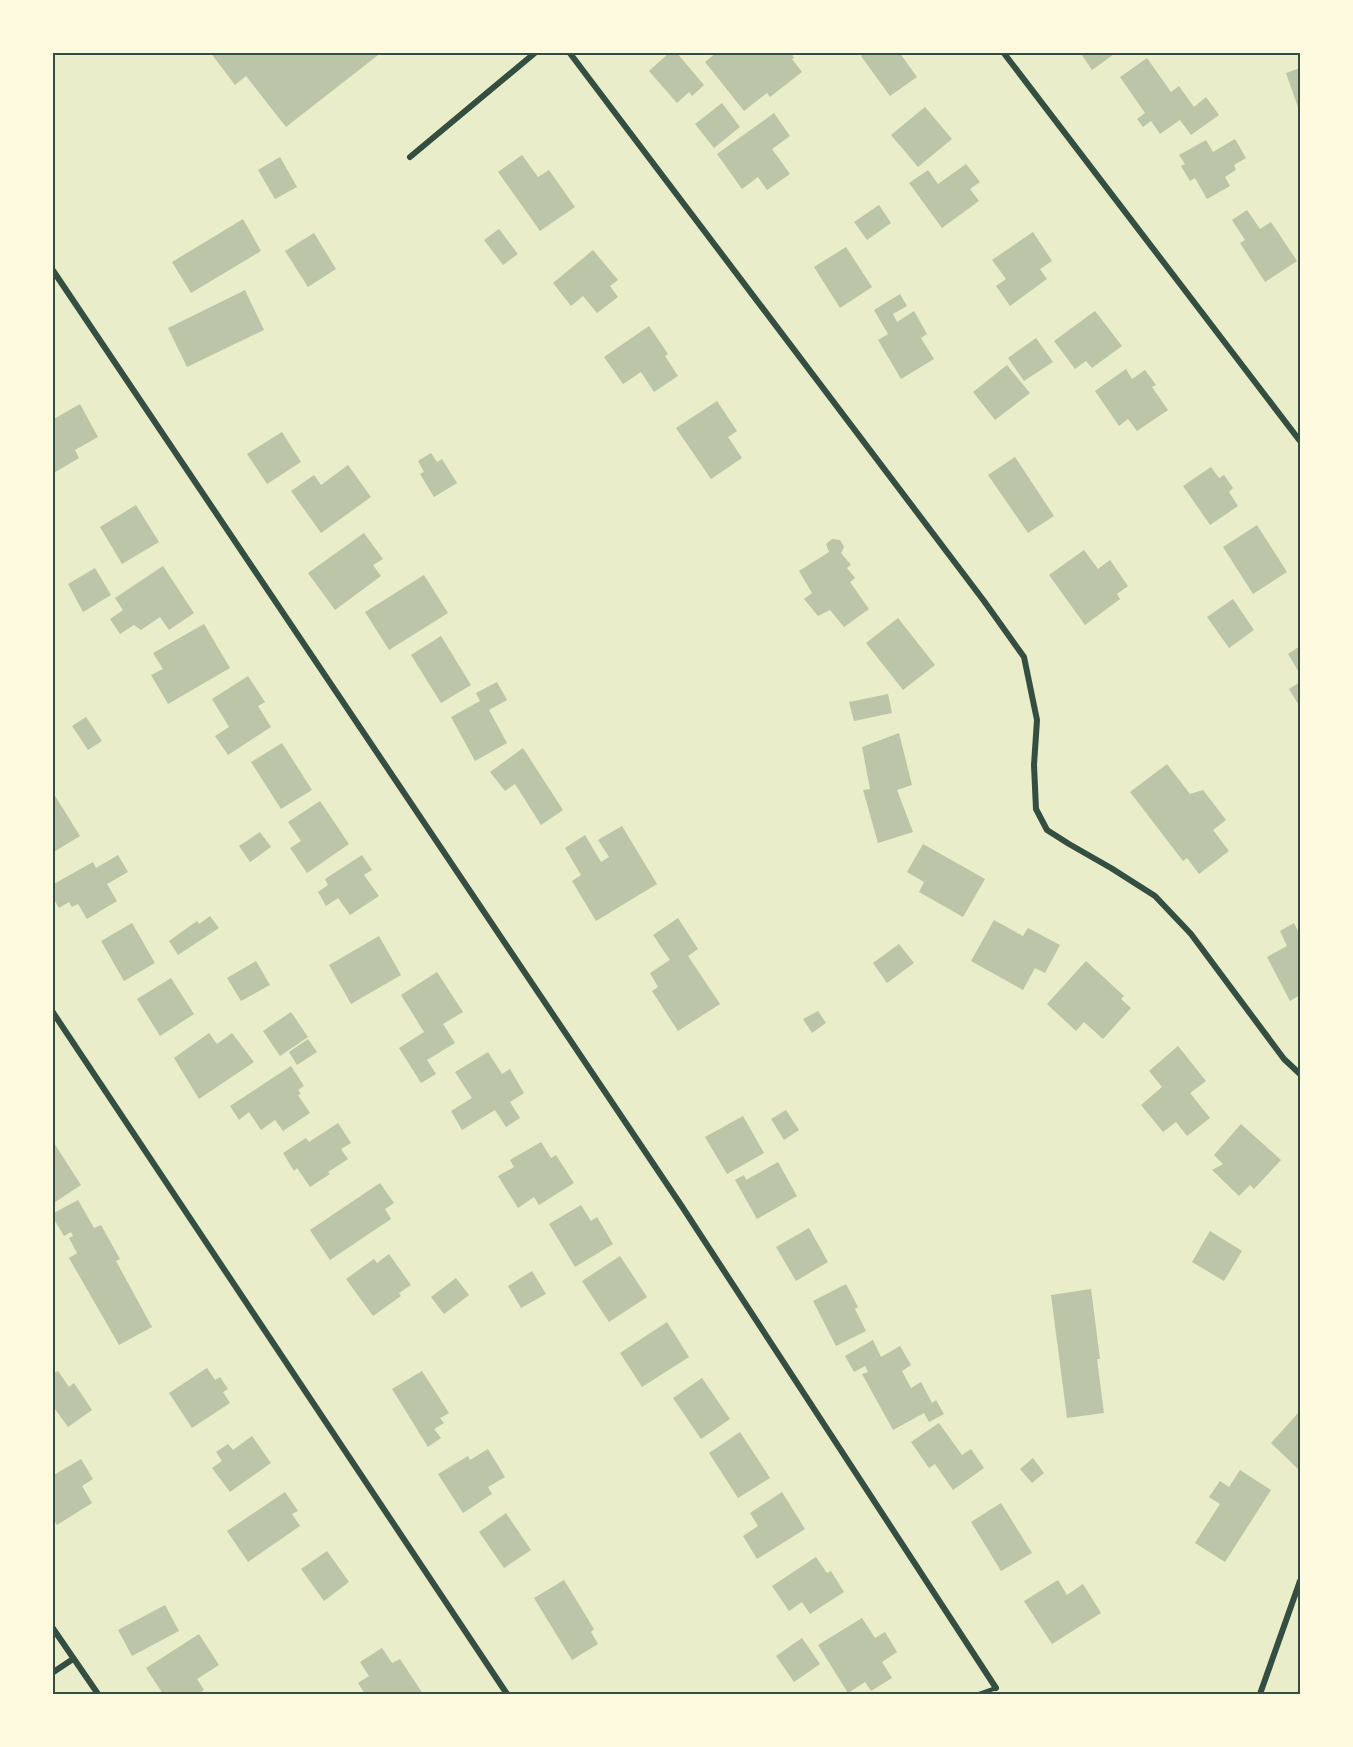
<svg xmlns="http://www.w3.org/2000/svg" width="1353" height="1747" viewBox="0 0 1353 1747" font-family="'PT Sans Narrow',sans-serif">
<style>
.building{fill:#bcc5a7}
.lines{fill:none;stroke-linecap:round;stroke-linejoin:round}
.service{stroke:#344e41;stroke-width:4.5}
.minor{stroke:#344e41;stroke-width:6}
.neatline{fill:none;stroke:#344e41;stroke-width:2}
</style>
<rect width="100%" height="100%" fill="#e9edc9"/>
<!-- building -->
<g class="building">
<path d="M 210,52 L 382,52 L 286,127 L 246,76 L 235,85 Z"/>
<path d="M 670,52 L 676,52 L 704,85 L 692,96 L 689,92 L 677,103 L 649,71 Z"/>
<path d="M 717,52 L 760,52 L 761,54 L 763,52 L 791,52 L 794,58 L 792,59 L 802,72 L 770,97 L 767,93 L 744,111 L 705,62 Z"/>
<path d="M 866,52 L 899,52 L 917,77 L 890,96 L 861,56 Z"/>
<path d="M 1080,52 L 1117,52 L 1092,70 Z"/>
<path d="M 1147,58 L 1171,92 L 1179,86 L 1194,107 L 1206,97 L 1219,115 L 1191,135 L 1180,120 L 1160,134 L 1151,121 L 1143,127 L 1137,119 L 1145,113 L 1120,77 Z"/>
<path d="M 1300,68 L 1300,113 L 1286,73 Z"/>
<path d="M 722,103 L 740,127 L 714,148 L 695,124 Z"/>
<path d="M 925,107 L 952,139 L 918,167 L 891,135 Z"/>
<path d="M 774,113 L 790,136 L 772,149 L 790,174 L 767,190 L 758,177 L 742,189 L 717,154 Z"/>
<path d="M 1235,139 L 1246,158 L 1234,165 L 1236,170 L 1225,177 L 1230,186 L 1207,199 L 1195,178 L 1190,181 L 1181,166 L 1185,164 L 1179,155 L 1206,140 L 1213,152 Z"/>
<path d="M 522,155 L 538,177 L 549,170 L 575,207 L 540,231 L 498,172 Z"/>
<path d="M 280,157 L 297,187 L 275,199 L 258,170 Z"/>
<path d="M 966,164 L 980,182 L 970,189 L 979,201 L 942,228 L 909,183 L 928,170 L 938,184 Z"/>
<path d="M 879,205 L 891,223 L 867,240 L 854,222 Z"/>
<path d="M 1247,210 L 1260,229 L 1271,222 L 1297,261 L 1265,282 L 1240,243 L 1245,240 L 1232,220 Z"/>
<path d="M 243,219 L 261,251 L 191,293 L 172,262 Z"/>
<path d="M 499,229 L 518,254 L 503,265 L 484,240 Z"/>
<path d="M 1033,232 L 1052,261 L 1040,269 L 1047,279 L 1010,306 L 996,286 L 1006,279 L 992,260 Z"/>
<path d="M 314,233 L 336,269 L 308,287 L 285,251 Z"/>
<path d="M 846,247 L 872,287 L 840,308 L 814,267 Z"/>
<path d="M 593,250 L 618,280 L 610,286 L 618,297 L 597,313 L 583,296 L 571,306 L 553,283 Z"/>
<path d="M 245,290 L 264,330 L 187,367 L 168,328 Z"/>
<path d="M 900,294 L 907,306 L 893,314 L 897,322 L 914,311 L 927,334 L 921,338 L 934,359 L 901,379 L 878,340 L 888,334 L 874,310 Z"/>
<path d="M 1095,311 L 1122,346 L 1092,368 L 1086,361 L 1075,369 L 1054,341 Z"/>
<path d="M 649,326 L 668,354 L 665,356 L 678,376 L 654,392 L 641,372 L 623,384 L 604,357 Z"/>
<path d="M 1036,338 L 1053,362 L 1024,381 L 1008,358 Z"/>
<path d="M 1007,365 L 1030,393 L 995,420 L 973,392 Z"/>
<path d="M 1126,369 L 1132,379 L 1145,370 L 1156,385 L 1152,387 L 1168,410 L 1137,431 L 1128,419 L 1119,426 L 1095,391 Z"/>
<path d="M 717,401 L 737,431 L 728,437 L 742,458 L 711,479 L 676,428 Z"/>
<path d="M 80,404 L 98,437 L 75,450 L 79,458 L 52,474 L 52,420 Z"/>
<path d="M 282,432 L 301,462 L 267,484 L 247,454 Z"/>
<path d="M 431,453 L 437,462 L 442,459 L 457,483 L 434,497 L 420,474 L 424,472 L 418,461 Z"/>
<path d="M 1015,457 L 1054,516 L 1028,533 L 988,475 Z"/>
<path d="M 348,465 L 371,497 L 321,533 L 291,491 L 314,475 L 321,485 Z"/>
<path d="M 1211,467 L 1219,478 L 1224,475 L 1233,488 L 1229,492 L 1238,506 L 1210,525 L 1183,486 Z"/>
<path d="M 136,505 L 159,542 L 122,564 L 100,527 Z"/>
<path d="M 1257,525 L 1287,572 L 1253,594 L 1223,547 Z"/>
<path d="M 364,533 L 383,559 L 373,565 L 381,576 L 335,610 L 308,573 Z"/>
<path d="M 832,539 L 840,540 L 844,547 L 841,553 L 851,565 L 847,568 L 855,578 L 850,582 L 869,609 L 844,627 L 830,610 L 818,616 L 804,599 L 812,593 L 799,571 L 829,552 L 826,544 Z"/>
<path d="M 1084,550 L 1098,569 L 1110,560 L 1128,586 L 1117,594 L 1120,599 L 1085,625 L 1049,575 Z"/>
<path d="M 163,566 L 194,613 L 169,630 L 160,617 L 141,630 L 134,625 L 120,634 L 110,619 L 123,610 L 115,598 Z"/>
<path d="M 95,568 L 111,595 L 83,612 L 68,584 Z"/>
<path d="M 424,575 L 448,613 L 389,650 L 365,612 Z"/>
<path d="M 1233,599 L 1254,630 L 1229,648 L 1207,617 Z"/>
<path d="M 898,618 L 935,665 L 903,690 L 866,643 Z"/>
<path d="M 204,624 L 230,668 L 168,704 L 151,675 L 163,669 L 153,653 Z"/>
<path d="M 441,636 L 471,685 L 441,703 L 411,655 Z"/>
<path d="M 1300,646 L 1300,674 L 1288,654 Z"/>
<path d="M 248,676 L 265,702 L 258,706 L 271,727 L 228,755 L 215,736 L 229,727 L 212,699 Z"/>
<path d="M 497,682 L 507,700 L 489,710 L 507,743 L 475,761 L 451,717 L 480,701 L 476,693 Z"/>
<path d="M 1300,682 L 1300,707 L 1289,689 Z"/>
<path d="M 888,694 L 892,713 L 854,721 L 849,702 Z"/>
<path d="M 86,717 L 102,741 L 88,750 L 72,726 Z"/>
<path d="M 899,733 L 912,785 L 897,790 L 913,832 L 878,843 L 863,790 L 870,789 L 862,747 Z"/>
<path d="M 282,743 L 312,790 L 281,809 L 251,762 Z"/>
<path d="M 523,748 L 563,810 L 541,825 L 515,784 L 505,791 L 490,772 Z"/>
<path d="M 1167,764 L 1190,794 L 1203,790 L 1226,820 L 1213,830 L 1229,851 L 1199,874 L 1187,858 L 1183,861 L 1130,792 Z"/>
<path d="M 52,791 L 80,836 L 52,853 Z"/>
<path d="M 320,801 L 349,844 L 307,873 L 290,848 L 301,841 L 288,822 Z"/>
<path d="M 622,826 L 657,884 L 596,921 L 572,881 L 581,875 L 565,848 L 585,835 L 601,862 L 609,857 L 598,840 Z"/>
<path d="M 260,832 L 271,847 L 250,862 L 239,846 Z"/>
<path d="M 923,844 L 985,879 L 963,917 L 919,892 L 924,882 L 907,872 Z"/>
<path d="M 118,855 L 128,872 L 107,884 L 117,901 L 87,919 L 78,904 L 72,907 L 69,902 L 59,908 L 52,896 L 52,885 L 93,862 L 96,868 Z"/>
<path d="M 362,855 L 372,870 L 364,875 L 379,896 L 350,915 L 338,898 L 326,906 L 318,892 L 328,885 L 325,879 Z"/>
<path d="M 210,916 L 219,928 L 178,955 L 169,941 L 197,921 L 199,924 Z"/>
<path d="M 678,918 L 698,949 L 688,956 L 720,1004 L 678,1031 L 652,991 L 658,987 L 650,973 L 670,960 L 653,935 Z"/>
<path d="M 994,920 L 1023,936 L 1028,928 L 1060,945 L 1045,973 L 1035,968 L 1023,990 L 971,961 Z"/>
<path d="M 132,923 L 155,963 L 124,981 L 101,941 Z"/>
<path d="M 1294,923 L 1300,935 L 1300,995 L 1290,1001 L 1267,957 L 1287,946 L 1280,931 Z"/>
<path d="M 379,936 L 401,975 L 351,1004 L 329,965 Z"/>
<path d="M 899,944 L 914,963 L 887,983 L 873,963 Z"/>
<path d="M 256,961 L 270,985 L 241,1001 L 227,978 Z"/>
<path d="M 1086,961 L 1124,996 L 1121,999 L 1131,1008 L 1103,1039 L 1084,1022 L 1076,1031 L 1047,1004 Z"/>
<path d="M 437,972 L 463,1012 L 443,1024 L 455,1043 L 427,1060 L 436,1074 L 421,1083 L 399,1048 L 424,1032 L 401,995 Z"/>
<path d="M 171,978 L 194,1014 L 160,1036 L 137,999 Z"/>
<path d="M 818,1011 L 826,1023 L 812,1033 L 803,1019 Z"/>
<path d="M 291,1012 L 308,1037 L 280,1056 L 263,1031 Z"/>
<path d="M 209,1033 L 217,1044 L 232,1033 L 254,1062 L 199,1099 L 174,1058 Z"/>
<path d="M 308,1039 L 317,1052 L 297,1065 L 289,1052 Z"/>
<path d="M 1178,1046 L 1206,1081 L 1190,1093 L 1210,1118 L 1187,1136 L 1176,1122 L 1163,1132 L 1141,1105 L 1162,1087 L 1149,1071 Z"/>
<path d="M 488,1052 L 502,1074 L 510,1069 L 524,1093 L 510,1102 L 520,1118 L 506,1127 L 495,1110 L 462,1130 L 451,1111 L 472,1098 L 455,1072 Z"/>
<path d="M 291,1066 L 304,1086 L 298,1090 L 301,1094 L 298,1095 L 310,1113 L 283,1131 L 275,1120 L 261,1130 L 249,1112 L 239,1120 L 230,1106 Z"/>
<path d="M 786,1110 L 799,1130 L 784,1140 L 771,1119 Z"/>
<path d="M 743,1116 L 764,1153 L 727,1174 L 705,1137 Z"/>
<path d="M 338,1123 L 351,1143 L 341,1149 L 348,1159 L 328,1172 L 330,1174 L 310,1187 L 297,1168 L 294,1171 L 283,1153 L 306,1138 L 309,1142 Z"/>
<path d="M 1241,1124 L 1281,1160 L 1254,1189 L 1250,1185 L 1239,1196 L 1212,1170 L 1223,1164 L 1214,1155 Z"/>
<path d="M 52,1140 L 81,1185 L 52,1204 Z"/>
<path d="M 541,1142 L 551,1158 L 556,1155 L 574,1183 L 539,1205 L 534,1197 L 518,1208 L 498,1176 L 514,1167 L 510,1160 Z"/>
<path d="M 778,1162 L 797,1196 L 757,1219 L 735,1180 L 744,1175 L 746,1180 Z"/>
<path d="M 380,1183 L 394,1203 L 385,1209 L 391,1219 L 330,1260 L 310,1230 Z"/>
<path d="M 78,1200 L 94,1228 L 101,1225 L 120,1259 L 116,1261 L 152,1327 L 119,1345 L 69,1258 L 77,1253 L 69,1238 L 73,1236 L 71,1232 L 64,1236 L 52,1216 L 52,1214 Z"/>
<path d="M 581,1205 L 591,1221 L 597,1217 L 613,1244 L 575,1267 L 549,1224 Z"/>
<path d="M 809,1228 L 828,1262 L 796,1281 L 776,1247 Z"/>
<path d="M 1210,1231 L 1242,1251 L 1224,1281 L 1192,1262 Z"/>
<path d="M 389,1254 L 411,1285 L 399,1293 L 401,1296 L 373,1316 L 346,1279 L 374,1259 L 377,1263 Z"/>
<path d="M 620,1256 L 647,1297 L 609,1322 L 582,1281 Z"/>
<path d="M 532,1271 L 546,1294 L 521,1308 L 508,1286 Z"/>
<path d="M 456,1278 L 469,1295 L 444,1314 L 431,1297 Z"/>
<path d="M 846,1284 L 858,1307 L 855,1309 L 866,1331 L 836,1346 L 813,1301 Z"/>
<path d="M 1091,1289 L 1100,1359 L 1097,1359 L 1104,1413 L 1067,1418 L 1051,1295 Z"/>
<path d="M 667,1322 L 689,1357 L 642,1387 L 620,1353 Z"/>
<path d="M 873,1340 L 881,1357 L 900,1346 L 911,1365 L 902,1371 L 911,1388 L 921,1382 L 932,1403 L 936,1400 L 944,1414 L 929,1422 L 924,1413 L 893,1430 L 862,1374 L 868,1372 L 865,1366 L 854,1372 L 845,1356 Z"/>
<path d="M 207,1368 L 215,1380 L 220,1377 L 228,1389 L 223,1392 L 230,1403 L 192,1428 L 169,1393 Z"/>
<path d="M 58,1371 L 69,1387 L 74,1383 L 92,1410 L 68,1427 L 52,1405 L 52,1374 Z"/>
<path d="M 422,1371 L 449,1413 L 440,1418 L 444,1423 L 434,1429 L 441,1438 L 428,1447 L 392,1389 Z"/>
<path d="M 702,1378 L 730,1419 L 701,1439 L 673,1398 Z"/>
<path d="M 1300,1411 L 1300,1471 L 1271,1443 Z"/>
<path d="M 939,1423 L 962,1455 L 971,1449 L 984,1468 L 953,1490 L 935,1464 L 929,1468 L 911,1442 Z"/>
<path d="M 740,1432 L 770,1478 L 738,1498 L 709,1453 Z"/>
<path d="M 252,1436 L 271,1463 L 230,1492 L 212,1468 L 222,1461 L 216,1452 L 228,1444 L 233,1450 Z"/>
<path d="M 488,1449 L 505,1477 L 488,1487 L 492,1494 L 463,1513 L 438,1474 L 468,1456 L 470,1460 Z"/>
<path d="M 1033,1458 L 1044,1473 L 1032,1483 L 1020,1469 Z"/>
<path d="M 81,1459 L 93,1479 L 82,1486 L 92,1503 L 57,1525 L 52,1517 L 52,1476 Z"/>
<path d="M 1240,1470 L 1271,1490 L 1225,1562 L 1195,1543 L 1220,1504 L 1209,1497 L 1220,1481 L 1229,1487 Z"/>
<path d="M 285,1492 L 298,1511 L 292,1514 L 300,1526 L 248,1562 L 227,1531 Z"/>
<path d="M 782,1492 L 805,1529 L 757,1559 L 743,1536 L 758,1526 L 750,1513 Z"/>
<path d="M 1001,1503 L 1032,1553 L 1001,1571 L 971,1522 Z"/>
<path d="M 506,1513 L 531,1550 L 504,1568 L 479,1532 Z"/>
<path d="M 327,1551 L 349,1582 L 324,1601 L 301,1569 Z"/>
<path d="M 816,1557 L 827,1573 L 831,1571 L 844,1592 L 810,1614 L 802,1602 L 789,1611 L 772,1586 Z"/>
<path d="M 564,1580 L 594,1629 L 591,1632 L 598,1644 L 572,1660 L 534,1598 Z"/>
<path d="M 1058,1580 L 1067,1595 L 1083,1584 L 1101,1613 L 1052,1644 L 1024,1601 Z"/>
<path d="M 165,1605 L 179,1631 L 132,1656 L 118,1630 Z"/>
<path d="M 862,1618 L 875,1638 L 885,1632 L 897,1652 L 882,1662 L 892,1678 L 871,1691 L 865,1682 L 848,1693 L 818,1645 Z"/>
<path d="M 199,1634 L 219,1665 L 197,1679 L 204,1690 L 198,1694 L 163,1694 L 146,1668 Z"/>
<path d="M 802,1638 L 820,1664 L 794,1682 L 776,1656 Z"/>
<path d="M 382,1648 L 392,1663 L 400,1659 L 423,1694 L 365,1694 L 358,1683 L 369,1676 L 360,1662 Z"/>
</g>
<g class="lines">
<!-- service -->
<path class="service" d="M 979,1694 L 996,1688"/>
<!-- minor -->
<g class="minor">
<path d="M 569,52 L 984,601 L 1024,657 L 1037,720 L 1034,765 L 1036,809 L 1047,830 L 1069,844 L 1111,868 L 1155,896 L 1191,934 L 1284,1059 L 1300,1074"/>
<path d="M 1003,52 L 1300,441"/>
<path d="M 410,157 L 536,52"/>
<path d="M 52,269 L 681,1205 L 996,1688"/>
<path d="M 52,1011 L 507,1694"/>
<path d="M 52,1627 L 98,1694"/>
<path d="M 52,1673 L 73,1659"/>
<path d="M 1260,1694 L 1300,1581"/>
</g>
</g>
<!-- border -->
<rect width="1353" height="1747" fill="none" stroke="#fefae0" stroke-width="108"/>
<rect x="54" y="54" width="1245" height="1639" class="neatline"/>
</svg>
